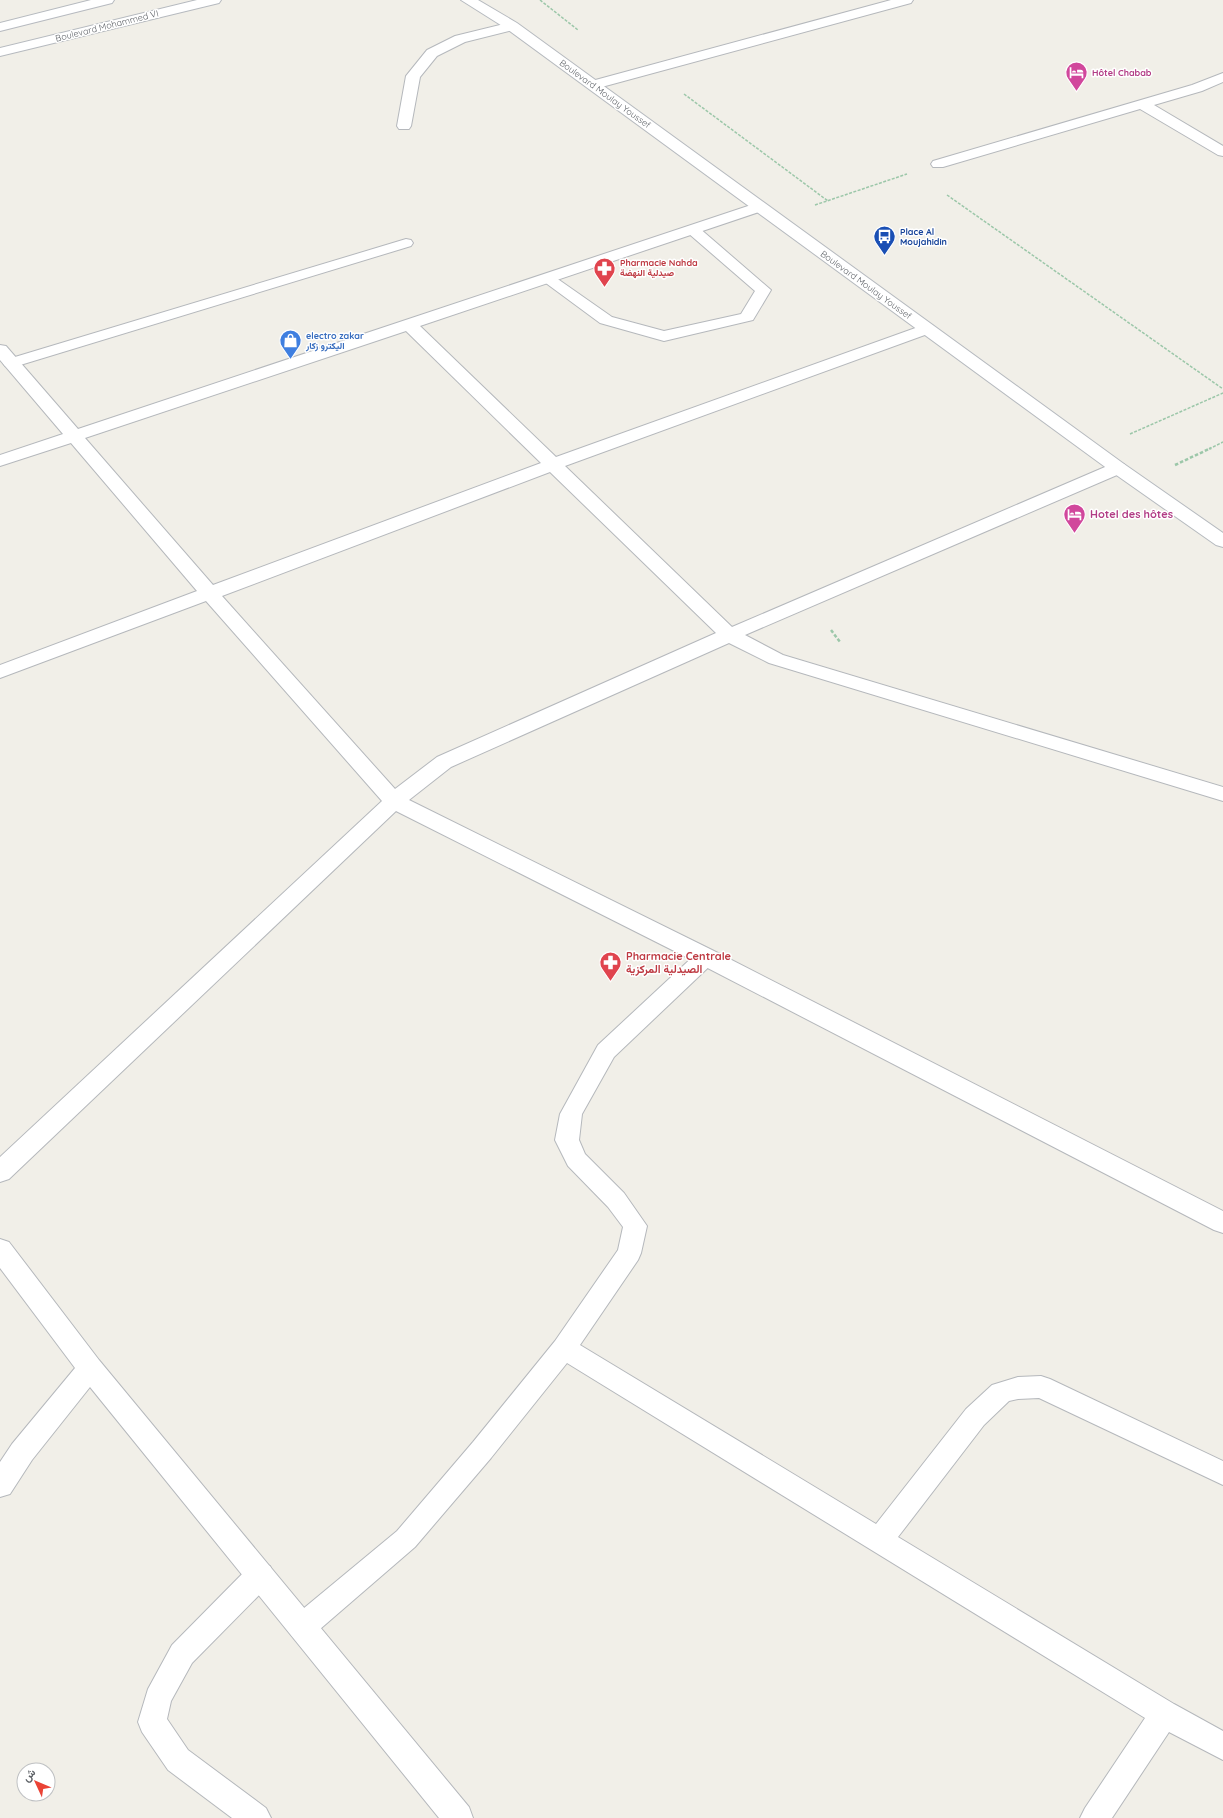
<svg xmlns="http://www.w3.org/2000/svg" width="1223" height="1818" viewBox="0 0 1223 1818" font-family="Quicksand,Vazirmatn,sans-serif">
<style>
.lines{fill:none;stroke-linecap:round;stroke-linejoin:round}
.service-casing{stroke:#b5b8bc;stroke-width:2}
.minor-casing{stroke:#b5b8bc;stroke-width:2}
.secondary-casing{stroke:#b6babf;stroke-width:2}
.path-far1{stroke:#9cc7a9;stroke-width:1.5;stroke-dasharray:3 1.5;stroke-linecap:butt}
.path{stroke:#9cc7a9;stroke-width:2.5;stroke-dasharray:3.5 2;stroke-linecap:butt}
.service{fill:#fff;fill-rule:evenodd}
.minor{fill:#fff;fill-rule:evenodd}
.secondary{fill:#fff;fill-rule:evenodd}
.labels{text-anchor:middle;stroke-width:3;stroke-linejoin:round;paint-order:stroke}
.far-street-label{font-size:9px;fill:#5f6368;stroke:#fff}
.far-hotel-label{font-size:9px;font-weight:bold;fill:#b23c85;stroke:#fff;text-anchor:start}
.far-transit-label{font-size:9px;font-weight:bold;fill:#164399;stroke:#fff;text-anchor:start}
.far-health-label{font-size:9px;font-weight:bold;fill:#be3a42;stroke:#fff;text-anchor:start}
.far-shop-label{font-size:9px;font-weight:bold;fill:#366cbe;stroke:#fff;text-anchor:start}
.hotel-label{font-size:11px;font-weight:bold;fill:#b23c85;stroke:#fff;text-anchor:start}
.health-label{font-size:11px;font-weight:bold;fill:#be3a42;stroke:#fff;text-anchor:start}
</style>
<rect width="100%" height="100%" fill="#f1efe8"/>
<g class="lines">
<defs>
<g id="service">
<path d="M 512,22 L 518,26 L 517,29 L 465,42 L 437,56 L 420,77 L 411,126 L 409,129 L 399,129 L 397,126 L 406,76 L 427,50 L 455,36 Z"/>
<path d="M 693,226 L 698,227 L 771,290 L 753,320 L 664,341 L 600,323 L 539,278 L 542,275 L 552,275 L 612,317 L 664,331 L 741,314 L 755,291 L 688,233 L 686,230 L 688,227 Z"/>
<path d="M 406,239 L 411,240 L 413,243 L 411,246 L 17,366 L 11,368 L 5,366 L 3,363 L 5,360 Z"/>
<path d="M 706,949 L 714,952 L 717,957 L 714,962 L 614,1057 L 582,1114 L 579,1140 L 585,1154 L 624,1193 L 647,1226 L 641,1253 L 638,1260 L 580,1345 L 876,1524 L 966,1409 L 992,1385 L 1018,1377 L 1041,1376 L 1050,1379 L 1223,1461 L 1223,1485 L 1039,1398 L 1018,1399 L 1009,1401 L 984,1425 L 898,1537 L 1174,1704 L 1223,1731 L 1223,1760 L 1169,1732 L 1112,1818 L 1080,1818 L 1085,1808 L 1145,1718 L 567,1363 L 491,1458 L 415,1547 L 312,1636 L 302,1640 L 292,1636 L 288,1627 L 292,1618 L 397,1531 L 473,1442 L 555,1341 L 618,1250 L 623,1227 L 608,1207 L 568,1166 L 555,1140 L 560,1114 L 598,1045 L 698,952 Z"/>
<path d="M 260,1563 L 270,1566 L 274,1575 L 270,1584 L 192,1663 L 171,1701 L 167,1719 L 188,1750 L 266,1808 L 271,1818 L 232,1818 L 168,1770 L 142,1732 L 138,1722 L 148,1689 L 172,1645 L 250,1566 Z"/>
</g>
<g id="minor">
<path d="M 891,0 L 913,0 L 911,3 L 598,88 L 588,88 L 586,85 L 588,82 Z"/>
<path d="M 1223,73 L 1223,82 L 1202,91 L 1154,105 L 1223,146 L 1223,156 L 1218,155 L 1140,109 L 943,167 L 933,167 L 931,164 L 933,161 L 1192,85 Z"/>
<path d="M 760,202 L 765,204 L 768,207 L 765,210 L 420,326 L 556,457 L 921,326 L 927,324 L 933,326 L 935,329 L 933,332 L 565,466 L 732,627 L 1112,464 L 1118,463 L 1124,464 L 1127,468 L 1124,472 L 745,635 L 783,655 L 1223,787 L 1223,801 L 769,663 L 729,643 L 451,767 L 409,800 L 714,951 L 1223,1211 L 1223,1233 L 1214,1230 L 698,963 L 396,811 L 9,1179 L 0,1182 L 0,1157 L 382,801 L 206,601 L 0,678 L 0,665 L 197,591 L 71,443 L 0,466 L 0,455 L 63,434 L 0,360 L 0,345 L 6,346 L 78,429 ZM 406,331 L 541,463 L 213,585 L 85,438 ZM 550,472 L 716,633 L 437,757 L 395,789 L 222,596 Z"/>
<path d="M 0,1239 L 9,1242 L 99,1360 L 469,1807 L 473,1818 L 439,1818 L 90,1387 L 32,1460 L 10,1494 L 0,1497 L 0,1462 L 12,1444 L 75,1368 L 0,1268 Z"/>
</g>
<g id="secondary">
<path d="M 91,0 L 114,0 L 112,3 L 0,31 L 0,23 Z"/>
<path d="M 197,0 L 221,0 L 219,3 L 0,56 L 0,48 Z"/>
<path d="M 461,0 L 478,0 L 517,23 L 1124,464 L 1223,533 L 1223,547 L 1216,545 L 1112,472 L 507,29 Z"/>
</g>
</defs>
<!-- service casing -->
<use href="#service" class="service-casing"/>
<!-- minor casing -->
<use href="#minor" class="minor-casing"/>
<!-- secondary casing -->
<use href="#secondary" class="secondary-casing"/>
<!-- path-far1 -->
<g class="path-far1">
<path d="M 540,0 L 578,30"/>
<path d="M 684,94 L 828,201"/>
<path d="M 947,195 L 1223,389"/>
<path d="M 815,205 L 907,174"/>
<path d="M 1130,434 L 1223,393"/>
<path d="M 1209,449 L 1223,442"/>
</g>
<!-- path -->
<g class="path">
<path d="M 1175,465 L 1211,448"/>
<path d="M 831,630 L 840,642"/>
</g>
<!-- service -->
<use href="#service" class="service"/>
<!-- minor -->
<use href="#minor" class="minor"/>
<!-- secondary -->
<use href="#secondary" class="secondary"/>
</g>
<!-- icons -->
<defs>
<symbol id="hotel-pin" viewBox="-11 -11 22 30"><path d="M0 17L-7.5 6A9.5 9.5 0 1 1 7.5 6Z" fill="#d1479c" stroke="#fff"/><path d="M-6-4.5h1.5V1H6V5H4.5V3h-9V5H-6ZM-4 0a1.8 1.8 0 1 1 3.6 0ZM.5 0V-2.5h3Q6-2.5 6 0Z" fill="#fff"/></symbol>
<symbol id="bus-pin" viewBox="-11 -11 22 30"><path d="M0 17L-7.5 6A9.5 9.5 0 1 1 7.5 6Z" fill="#1a4fb4" stroke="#fff"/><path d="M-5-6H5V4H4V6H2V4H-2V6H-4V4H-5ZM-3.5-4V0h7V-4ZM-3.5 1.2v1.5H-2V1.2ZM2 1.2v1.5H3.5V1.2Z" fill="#fff"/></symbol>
<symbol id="pharmacy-pin" viewBox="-11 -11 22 30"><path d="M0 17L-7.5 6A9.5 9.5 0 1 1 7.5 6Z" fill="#e0444e" stroke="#fff"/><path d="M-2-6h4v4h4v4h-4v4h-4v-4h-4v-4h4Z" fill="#fff"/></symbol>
<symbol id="shop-pin" viewBox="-11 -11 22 30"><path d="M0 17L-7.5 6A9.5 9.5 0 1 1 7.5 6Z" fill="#3f7fe0" stroke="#fff"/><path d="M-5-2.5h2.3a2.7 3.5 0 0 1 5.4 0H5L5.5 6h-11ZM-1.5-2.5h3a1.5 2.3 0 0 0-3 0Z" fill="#fff"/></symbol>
</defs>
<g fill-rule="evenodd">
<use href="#hotel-pin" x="1064" y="60" width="25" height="34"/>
<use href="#bus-pin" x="872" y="224" width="25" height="34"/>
<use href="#pharmacy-pin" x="592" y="256" width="25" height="34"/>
<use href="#shop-pin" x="278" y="328" width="25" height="34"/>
<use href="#hotel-pin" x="1062" y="502" width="25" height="34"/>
<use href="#pharmacy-pin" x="598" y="950" width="25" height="34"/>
</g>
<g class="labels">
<!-- far-street labels -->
<g class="far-street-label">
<text transform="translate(107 26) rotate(-14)" y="3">Boulevard Mohammed VI</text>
<text transform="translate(605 94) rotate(36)" y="3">Boulevard Moulay Youssef</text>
<text transform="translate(866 285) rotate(36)" y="3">Boulevard Moulay Youssef</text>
</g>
<!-- far-hotel labels -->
<g class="far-hotel-label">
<text x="1092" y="76">Hôtel Chabab</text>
</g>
<!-- far-transit labels -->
<g class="far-transit-label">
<text x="900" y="235">Place Al<tspan x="900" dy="10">Moujahidin</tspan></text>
</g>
<!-- far-health labels -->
<g class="far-health-label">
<text x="620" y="266">Pharmacie Nahda<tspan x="620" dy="10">صيدلية النهضة</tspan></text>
</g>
<!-- far-shop labels -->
<g class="far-shop-label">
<text x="306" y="339">electro zakar<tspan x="306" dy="10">اليكترو زكار</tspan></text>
</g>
<!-- hotel labels -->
<g class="hotel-label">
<text x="1090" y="518">Hotel des hôtes</text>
</g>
<!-- health labels -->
<g class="health-label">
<text x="626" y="960">Pharmacie Centrale<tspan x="626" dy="13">الصيدلية المركزية</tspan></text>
</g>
</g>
<!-- north arrow -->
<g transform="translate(36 1782) rotate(314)"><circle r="19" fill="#ffffff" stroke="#bfc1c3"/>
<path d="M0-3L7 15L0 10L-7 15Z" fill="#ea4335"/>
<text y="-6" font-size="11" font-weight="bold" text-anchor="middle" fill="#5f6368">ش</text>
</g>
</svg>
